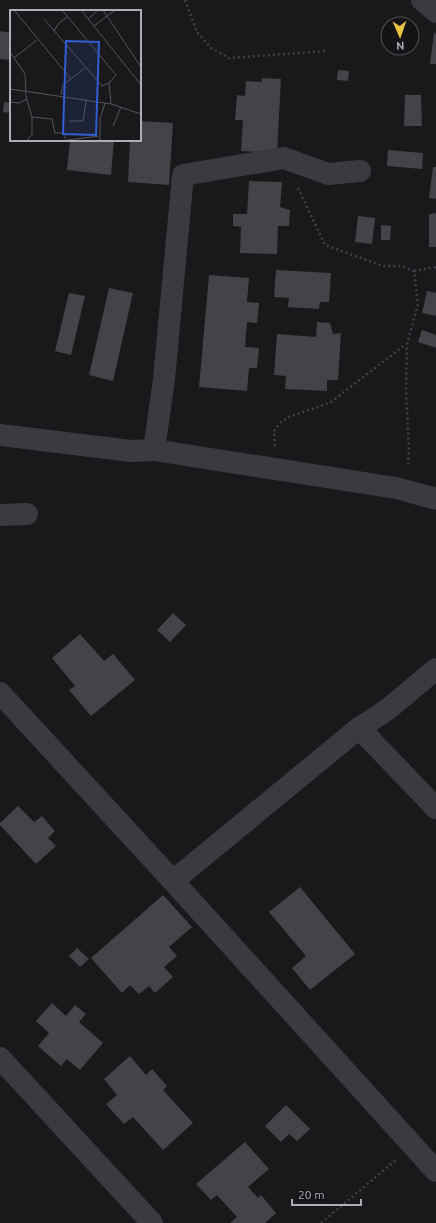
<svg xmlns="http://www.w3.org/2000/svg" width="436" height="1223" viewBox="0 0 436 1223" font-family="Ubuntu,sans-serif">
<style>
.building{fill:#444448}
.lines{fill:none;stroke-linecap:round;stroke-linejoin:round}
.path{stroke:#404247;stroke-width:2.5;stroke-dasharray:2 3;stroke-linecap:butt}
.minor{stroke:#3a3b40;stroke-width:22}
.inset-road{fill:none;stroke:#54555b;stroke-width:1}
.view{fill:#325dd4;fill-opacity:0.15;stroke:#325dd4;stroke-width:2}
.inset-edge{fill:none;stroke:#acafba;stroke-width:2}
</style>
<rect width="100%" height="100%" fill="#19191b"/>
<!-- building -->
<g class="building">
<path d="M 0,31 L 11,33 L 11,60 L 0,59 Z"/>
<path d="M 434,33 L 436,34 L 436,64 L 430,64 Z"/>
<path d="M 338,70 L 349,71 L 348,81 L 337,80 Z"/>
<path d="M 262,78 L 281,79 L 277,153 L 241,151 L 243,120 L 235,120 L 237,95 L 245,96 L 246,81 L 262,82 Z"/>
<path d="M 405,95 L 421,95 L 422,126 L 404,126 Z"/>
<path d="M 4,102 L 11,103 L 11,113 L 3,112 Z"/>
<path d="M 140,121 L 173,123 L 169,185 L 128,182 L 130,140 L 140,140 Z"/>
<path d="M 70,140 L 114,140 L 111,175 L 67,170 Z"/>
<path d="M 388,150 L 423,153 L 422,169 L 387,166 Z"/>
<path d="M 433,167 L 436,167 L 436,199 L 429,198 Z"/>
<path d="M 249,181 L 282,182 L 280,207 L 290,210 L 289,226 L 278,226 L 277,254 L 240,253 L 241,227 L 233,226 L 233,214 L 247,214 Z"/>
<path d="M 436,213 L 436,247 L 429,247 L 429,214 Z"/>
<path d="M 358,216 L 375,218 L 372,244 L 355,242 Z"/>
<path d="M 381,225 L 391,226 L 390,240 L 381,240 Z"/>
<path d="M 276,270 L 331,273 L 329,302 L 320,302 L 319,309 L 288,307 L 289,298 L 274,297 Z"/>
<path d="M 209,275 L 249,278 L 247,302 L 259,303 L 257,323 L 247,322 L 245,347 L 259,348 L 257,368 L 249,368 L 247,391 L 199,387 Z"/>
<path d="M 109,288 L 133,293 L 113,381 L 89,375 Z"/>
<path d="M 427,291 L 436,293 L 436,316 L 422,313 Z"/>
<path d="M 69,293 L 85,296 L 71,355 L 55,351 Z"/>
<path d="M 317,322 L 330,323 L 333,334 L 341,333 L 338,380 L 327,380 L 327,391 L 285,389 L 286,376 L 274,375 L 277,334 L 316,337 Z"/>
<path d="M 422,330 L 436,335 L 436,348 L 418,342 Z"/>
<path d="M 173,613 L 186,625 L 170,642 L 157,630 Z"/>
<path d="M 80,634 L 104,661 L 113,654 L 135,680 L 91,716 L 69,690 L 75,686 L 52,658 Z"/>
<path d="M 18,806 L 34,822 L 42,816 L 55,831 L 48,838 L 56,846 L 36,864 L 0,825 L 0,823 Z"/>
<path d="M 300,887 L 355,954 L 310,990 L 292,968 L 306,956 L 269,912 Z"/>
<path d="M 163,895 L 192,927 L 169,947 L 177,956 L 164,967 L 173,977 L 155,993 L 149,986 L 139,994 L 130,985 L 122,993 L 91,958 Z"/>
<path d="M 77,948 L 89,959 L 80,967 L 69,956 Z"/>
<path d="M 52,1003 L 66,1016 L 75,1005 L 86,1014 L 79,1022 L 103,1043 L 80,1070 L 67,1059 L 61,1066 L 38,1046 L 49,1033 L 36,1021 Z"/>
<path d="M 130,1056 L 146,1075 L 152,1069 L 167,1086 L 163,1090 L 193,1123 L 163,1150 L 133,1117 L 124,1124 L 106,1104 L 117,1095 L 104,1079 Z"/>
<path d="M 286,1105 L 310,1129 L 297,1141 L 289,1134 L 281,1142 L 265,1126 Z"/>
<path d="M 245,1142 L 269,1169 L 248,1187 L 258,1198 L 261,1195 L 276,1213 L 265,1223 L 230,1223 L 237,1217 L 217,1195 L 211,1200 L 196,1184 Z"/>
</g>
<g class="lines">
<!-- path -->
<g class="path">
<path d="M 185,0 L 197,32 L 211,48 L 229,58 L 327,51"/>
<path d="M 298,188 L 325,245 L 383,266 L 401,266 L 414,271 L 418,304 L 407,344 L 406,391 L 409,449 L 408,467"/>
<path d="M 414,271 L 436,267"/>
<path d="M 275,446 L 274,431 L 281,422 L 289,417 L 331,402 L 406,344"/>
<path d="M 321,1223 L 396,1160"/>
</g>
<!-- minor -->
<g class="minor">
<path d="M 422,0 L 436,12"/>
<path d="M 0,435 L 131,451 L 154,450 L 396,488 L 436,499"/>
<path d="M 154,450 L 164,379 L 183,175 L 284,158 L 328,174 L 360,171"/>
<path d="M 0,515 L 27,514"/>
<path d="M 0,693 L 173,881 L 436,1171"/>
<path d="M 359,728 L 436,808"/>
<path d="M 173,881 L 359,728 L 387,710 L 436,669"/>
<path d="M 0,1058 L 152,1223"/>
</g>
</g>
<!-- overview -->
<g transform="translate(10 10)">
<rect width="131" height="131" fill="#19191b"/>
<path class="inset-road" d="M 4,0 L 61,69M 71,0 L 131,75M 93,0 L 131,57M 34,9 L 92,76 L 99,73 L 106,65 L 52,0M 78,9 L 88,0M 84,16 L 105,0M 44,21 L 49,13 L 57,7M 0,42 L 15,64 L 16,87 L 22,107 L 22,125 L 16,131M 5,47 L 27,30M 99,73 L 101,94M 0,79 L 101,94 L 131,104M 51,85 L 53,75 L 75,58M 0,92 L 9,93 L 17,89M 22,107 L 42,109 L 45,123 L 53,123 L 56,129M 59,111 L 73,111 L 76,91M 103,116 L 111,97M 50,131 L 89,126M 90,131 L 90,109 L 95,93"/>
<path class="view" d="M 56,31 L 89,32 L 86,125 L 53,124 Z"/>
<rect width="131" height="131" class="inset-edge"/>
</g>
<!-- north arrow -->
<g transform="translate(400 36) rotate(178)"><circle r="19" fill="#141416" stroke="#515258"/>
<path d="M0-3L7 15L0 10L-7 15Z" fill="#ebc142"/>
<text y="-6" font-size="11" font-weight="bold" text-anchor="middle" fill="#acafba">N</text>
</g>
<!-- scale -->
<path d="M292 1199v6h69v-6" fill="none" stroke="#acafba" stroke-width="2"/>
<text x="298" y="1199" font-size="12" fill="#acafba" stroke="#141416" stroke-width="3" paint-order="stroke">20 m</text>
</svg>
